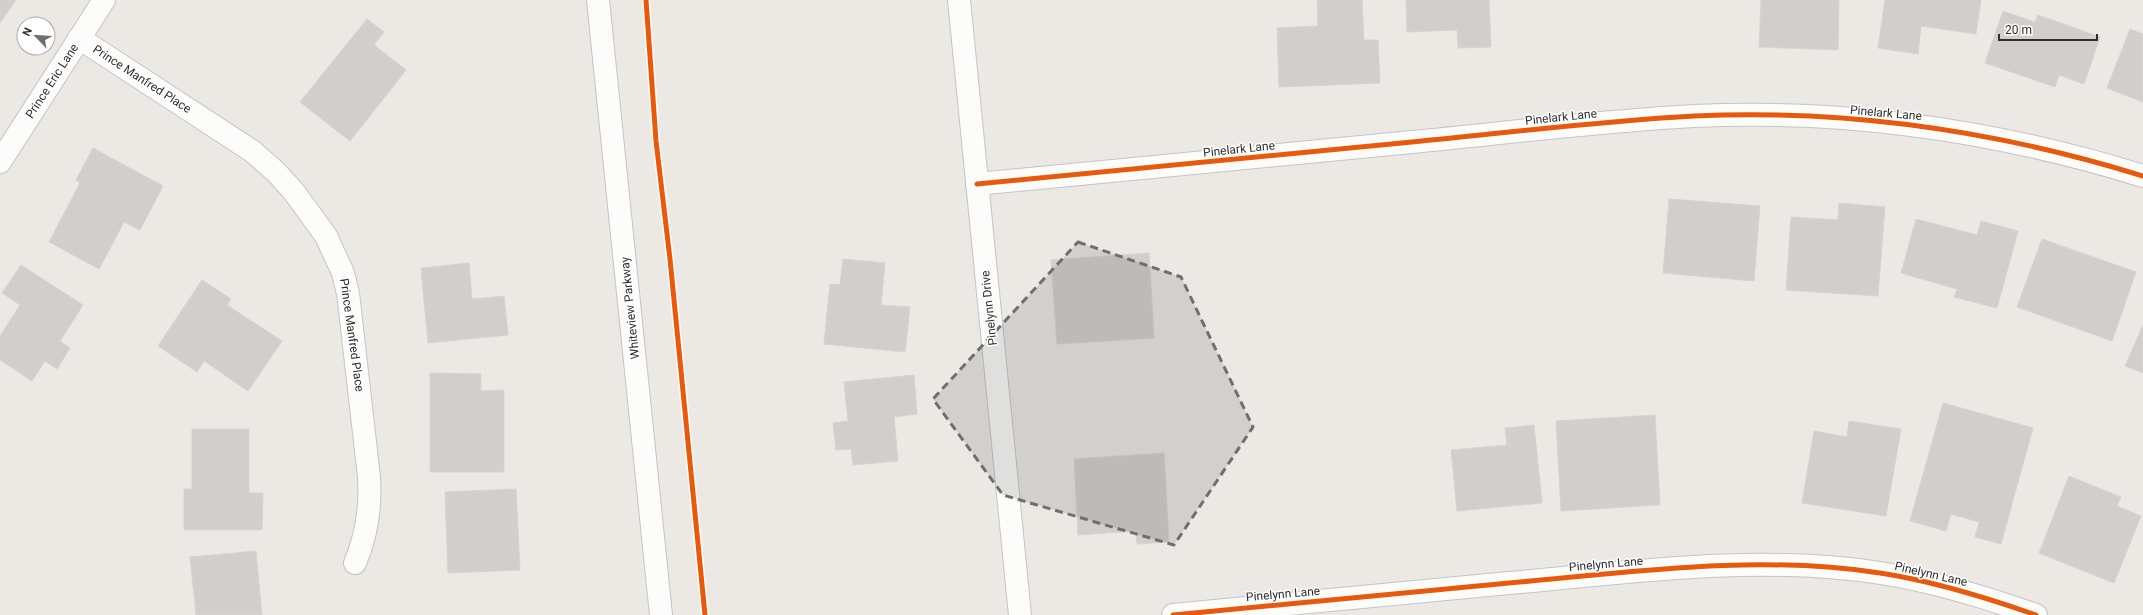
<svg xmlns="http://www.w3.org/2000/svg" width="2143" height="615" viewBox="0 0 2143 615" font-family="Roboto,sans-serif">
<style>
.building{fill:#d1cecb;stroke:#d7d4d0}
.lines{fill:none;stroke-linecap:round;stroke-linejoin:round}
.minor-casing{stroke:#c5c4c5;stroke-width:24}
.minor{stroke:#fcfcfb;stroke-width:22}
.cycleway-casing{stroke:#fff;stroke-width:8}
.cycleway{stroke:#e8590c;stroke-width:5}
.marked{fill:#706f6e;fill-opacity:0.2;stroke:#706f6e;stroke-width:3;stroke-dasharray:8 5;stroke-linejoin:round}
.labels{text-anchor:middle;stroke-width:3;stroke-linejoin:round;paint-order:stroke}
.street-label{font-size:12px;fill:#2e2e2e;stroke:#fff}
</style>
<rect width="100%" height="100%" fill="#ece8e4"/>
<!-- building -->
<g class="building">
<path d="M 0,0 L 16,0 L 0,23 Z"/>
<path d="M 1317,0 L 1362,0 L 1364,40 L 1378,40 L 1380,83 L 1279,87 L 1277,28 L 1318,26 Z"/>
<path d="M 1406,0 L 1489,0 L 1491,47 L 1458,48 L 1457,30 L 1407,32 Z"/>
<path d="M 1761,0 L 1839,0 L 1838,50 L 1759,47 Z"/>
<path d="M 1885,0 L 1981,0 L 1976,34 L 1921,26 L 1918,54 L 1878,48 Z"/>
<path d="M 2003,11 L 2035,22 L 2038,15 L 2100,37 L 2084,84 L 2059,75 L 2055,87 L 1985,63 Z"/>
<path d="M 367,19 L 384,32 L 374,45 L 406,70 L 350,141 L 300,102 Z"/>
<path d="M 2130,29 L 2143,34 L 2143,102 L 2107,88 Z"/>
<path d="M 93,148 L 163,186 L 140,230 L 124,222 L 99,269 L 49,242 L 80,183 L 76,180 Z"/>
<path d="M 1669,199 L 1760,206 L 1754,281 L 1663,273 Z"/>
<path d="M 1839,203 L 1885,207 L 1878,296 L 1786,290 L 1791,217 L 1838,220 Z"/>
<path d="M 1916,219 L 1977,235 L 1981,221 L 2018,231 L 1997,308 L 1954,297 L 1957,289 L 1901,273 Z"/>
<path d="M 2042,239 L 2136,272 L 2112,341 L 2017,307 Z"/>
<path d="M 1149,253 L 1154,338 L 1057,344 L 1051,260 Z"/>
<path d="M 843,259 L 885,263 L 881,305 L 910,307 L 905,352 L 824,344 L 830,284 L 840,285 Z"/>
<path d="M 469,263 L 472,299 L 504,296 L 508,335 L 428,343 L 421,268 Z"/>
<path d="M 21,265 L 83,305 L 60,341 L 70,348 L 57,369 L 45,361 L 32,381 L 0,360 L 0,336 L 20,305 L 2,293 Z"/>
<path d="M 202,280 L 231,299 L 227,305 L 282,341 L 248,391 L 204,361 L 197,372 L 158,346 Z"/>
<path d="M 2143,325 L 2143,373 L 2125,366 Z"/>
<path d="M 430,373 L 481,374 L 481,391 L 504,390 L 504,472 L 430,472 Z"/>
<path d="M 914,375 L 917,414 L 894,417 L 898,461 L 853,465 L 851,449 L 836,450 L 833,423 L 848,421 L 844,382 Z"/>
<path d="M 1943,403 L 2033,428 L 2001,544 L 1975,537 L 1979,522 L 1951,514 L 1946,531 L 1910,521 Z"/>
<path d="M 1655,415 L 1660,505 L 1561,511 L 1556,421 Z"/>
<path d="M 1849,421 L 1901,429 L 1886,516 L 1802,503 L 1814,431 L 1847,437 Z"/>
<path d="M 1534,425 L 1542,503 L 1457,511 L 1451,450 L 1507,445 L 1505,428 Z"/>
<path d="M 192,429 L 249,429 L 249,493 L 263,493 L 262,530 L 184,530 L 184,489 L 192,489 Z"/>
<path d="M 1164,453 L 1169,542 L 1137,544 L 1136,531 L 1078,535 L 1074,459 Z"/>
<path d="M 2069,476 L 2121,497 L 2117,506 L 2141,516 L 2114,583 L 2039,553 Z"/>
<path d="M 516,489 L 520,570 L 448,573 L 445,492 Z"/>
<path d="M 256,551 L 262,615 L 196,615 L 190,557 Z"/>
</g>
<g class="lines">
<defs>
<g id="minor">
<path d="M 598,0 L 661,615"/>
<path d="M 959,0 L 1020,615"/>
<path d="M 79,38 L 252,151 L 276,172 L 294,192 L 326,236 L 343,273 L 348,293 L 369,477 C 371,508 367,535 355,563"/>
<path d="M 0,162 L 104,0"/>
<path d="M 977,184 C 1122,170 1267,156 1412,142 C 1506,133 1600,121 1694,116 C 1847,109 1998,131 2143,176"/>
<path d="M 1173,615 C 1285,604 1397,594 1509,583 C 1632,572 1756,554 1880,573 C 1933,581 1985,597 2036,615"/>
</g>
</defs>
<!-- minor casing -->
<use href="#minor" class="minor-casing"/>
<!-- minor -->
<use href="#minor" class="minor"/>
<defs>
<g id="cycleway">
<path d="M 646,0 L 656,141 L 670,259 L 705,615"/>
<path d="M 977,184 C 1122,170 1267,156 1412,142 C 1506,133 1600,121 1694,116 C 1847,109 1998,131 2143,176"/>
<path d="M 1173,615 C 1285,604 1397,594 1509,583 C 1632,572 1756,554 1880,573 C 1933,581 1985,597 2036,615"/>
</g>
</defs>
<!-- cycleway casing -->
<use href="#cycleway" class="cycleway-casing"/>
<!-- cycleway -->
<use href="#cycleway" class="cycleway"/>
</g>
<!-- marked area -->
<path class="marked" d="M 1078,242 L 1181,277 L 1253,427 L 1174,545 L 1003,495 L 933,399 Z"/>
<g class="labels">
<!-- street labels -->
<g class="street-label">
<text transform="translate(142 79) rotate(33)" y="4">Prince Manfred Place</text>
<text transform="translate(52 81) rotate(-57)" y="4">Prince Eric Lane</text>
<text transform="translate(1886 113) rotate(5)" y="4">Pinelark Lane</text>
<text transform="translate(1561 117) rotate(-6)" y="4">Pinelark Lane</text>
<text transform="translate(1239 149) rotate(-6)" y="4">Pinelark Lane</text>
<text transform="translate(630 308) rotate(-96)" y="4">Whiteview Parkway</text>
<text transform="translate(989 308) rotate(-96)" y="4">Pinelynn Drive</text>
<text transform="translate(352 335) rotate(82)" y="4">Prince Manfred Place</text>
<text transform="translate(1606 564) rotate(-5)" y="4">Pinelynn Lane</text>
<text transform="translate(1931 574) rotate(13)" y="4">Pinelynn Lane</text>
<text transform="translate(1283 594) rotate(-5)" y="4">Pinelynn Lane</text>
</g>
</g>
<!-- north arrow -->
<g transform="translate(36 36) rotate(295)"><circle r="19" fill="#ffffff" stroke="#ababab"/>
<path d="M0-3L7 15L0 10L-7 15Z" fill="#706f6e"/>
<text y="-6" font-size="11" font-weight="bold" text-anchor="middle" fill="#2e2e2e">N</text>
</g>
<!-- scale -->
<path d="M1999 34v6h98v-6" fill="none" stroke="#2e2e2e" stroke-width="2"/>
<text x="2005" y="34" font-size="12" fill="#2e2e2e" stroke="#ffffff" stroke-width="3" paint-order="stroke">20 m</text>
</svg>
